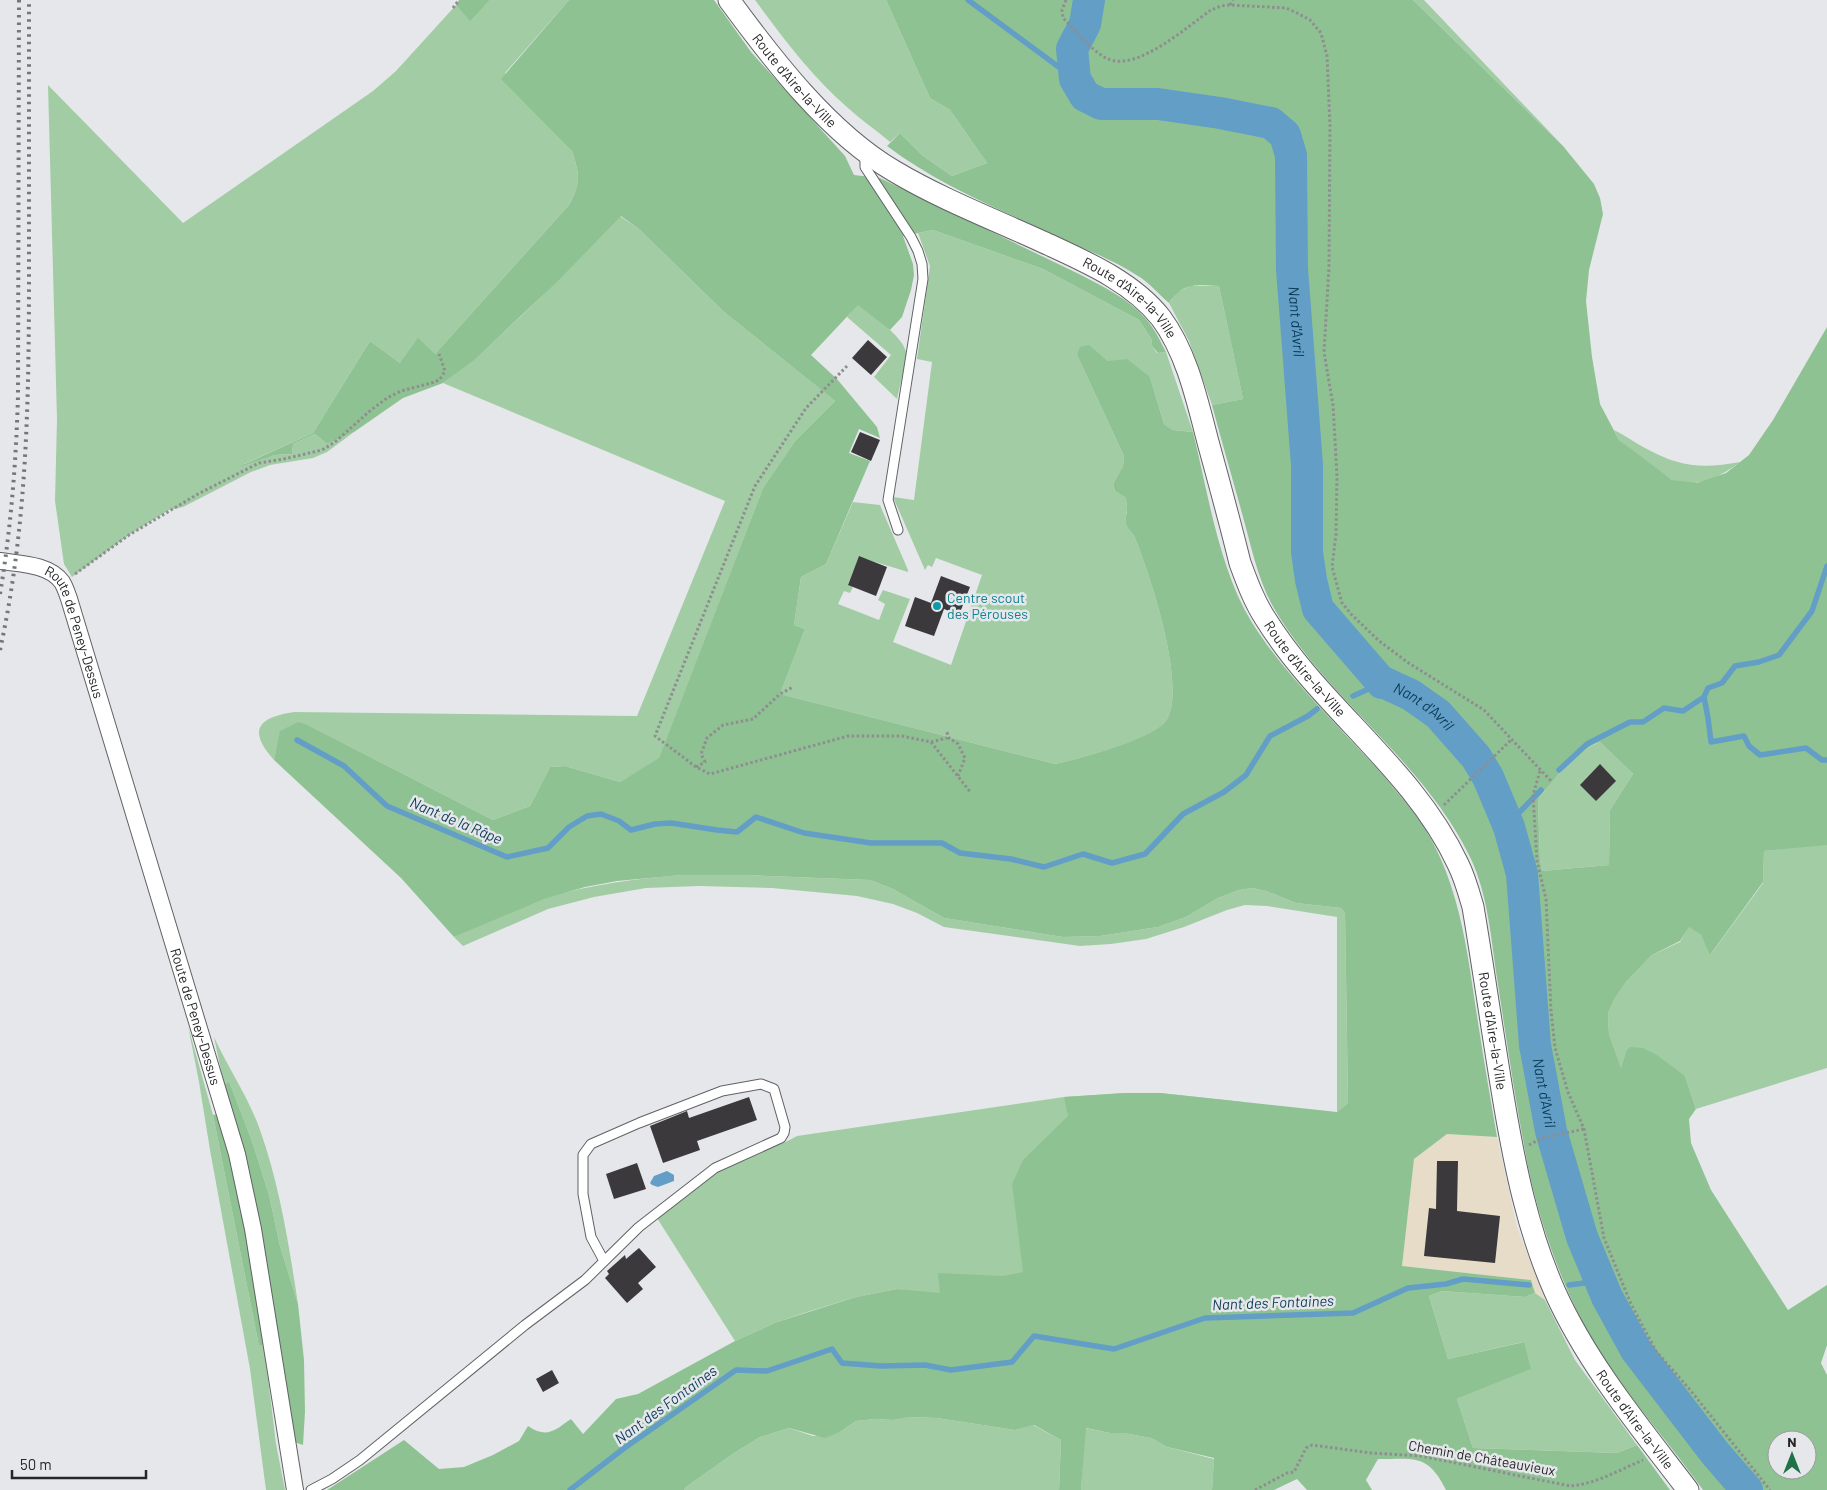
<svg xmlns="http://www.w3.org/2000/svg" width="1827" height="1490" viewBox="0 0 1827 1490" font-family="Barlow,sans-serif">
<style>
.industrial{fill:#e7dcc8}
.green{fill:#a2cda4}
.forest{fill:#8fc292;fill-rule:evenodd}
.water{fill:#639ec7}
.lines{fill:none;stroke-linecap:round;stroke-linejoin:round}
.stream{stroke:#639ec7;stroke-width:5.5}
.river{stroke:#639ec7;stroke-width:32}
.building{fill:#3b393b}
.service-casing{stroke:#616265;stroke-width:11}
.minor-casing{stroke:#616265;stroke-width:18}
.tertiary-casing{stroke:#616265;stroke-width:23}
.path{stroke:#8e8e91;stroke-width:3;stroke-dasharray:2.5 2.5;stroke-linecap:butt}
.service{stroke:#fff;stroke-width:9}
.minor{stroke:#fff;stroke-width:16}
.tertiary{stroke:#fff;stroke-width:21}
.rail{stroke:#757679;stroke-width:4;stroke-dasharray:2.5 5;stroke-linecap:butt}
.culture-dot{fill:#0f9aa8;stroke:#e6e7eb;stroke-width:2}
.labels{text-anchor:middle;stroke-width:5;stroke-linejoin:round;paint-order:stroke}
.street-label{font-size:14px;fill:#262628;stroke:#e6e7eb}
.culture-label{font-size:14px;fill:#0d838f;stroke:#e6e7eb;text-anchor:start}
.water-label{font-size:15px;font-style:italic;fill:#0c3c58;stroke:#e6e7eb}
</style>
<rect width="100%" height="100%" fill="#e6e7eb"/>
<!-- industrial -->
<path class="industrial" d="M 1447,1134 L 1497,1137 L 1517,1227 L 1545,1300 L 1535,1293 L 1531,1280 L 1402,1266 L 1414,1159 Z"/>
<!-- green -->
<g class="green">
<path d="M 490,0 L 569,0 L 505,73 L 572,151 C 580,175 581,183 569,205 L 435,354 L 400,363 L 370,341 L 313,433 L 242,465 L 275,455 L 292,454 L 293,444 L 315,434 L 327,444 L 354,432 L 327,452 L 313,458 L 270,465 L 251,472 L 183,507 L 169,510 L 129,535 L 72,577 L 64,564 L 55,501 L 57,419 L 48,85 L 183,223 L 373,91 L 396,71 L 456,5 L 470,20 Z"/>
<path d="M 755,0 L 886,0 L 930,98 L 950,110 L 987,163 L 952,176 L 923,156 L 900,133 L 890,142 C 876,130 861,120 848,108 C 812,77 783,38 755,0 Z"/>
<path d="M 1413,0 L 1424,0 L 1563,146 Z"/>
<path d="M 620,216 L 640,230 L 724,312 L 835,401 L 795,441 L 763,488 L 659,759 L 620,782 L 565,766 L 550,767 L 530,806 L 493,820 L 308,725 L 281,731 L 274,760 C 247,730 258,717 295,712 L 637,716 L 725,501 L 443,383 C 508,334 564,274 620,216 Z"/>
<path d="M 933,230 L 1043,269 L 1139,320 L 1152,340 L 1151,345 L 1157,353 L 1166,352 L 1193,432 L 1173,430 L 1164,424 L 1150,377 L 1108,361 L 1089,346 L 1077,355 L 1124,456 L 1123,466 L 1113,484 L 1115,491 L 1126,498 C 1126,502 1127,506 1127,509 C 1127,514 1124,519 1126,524 C 1127,529 1132,532 1134,536 C 1137,542 1139,548 1141,554 C 1153,585 1189,697 1164,723 C 1149,740 1079,759 1055,764 L 780,694 L 805,629 L 794,625 L 801,577 L 826,564 L 853,502 L 880,505 L 908,570 L 908,572 L 859,557 L 848,584 L 853,587 L 850,593 L 844,591 L 838,604 L 879,620 L 885,604 L 878,600 L 883,590 L 910,599 L 893,642 L 951,665 L 982,575 L 936,558 L 932,567 L 928,565 L 925,570 L 893,497 L 914,500 L 932,362 L 917,359 L 930,266 L 918,233 Z"/>
<path d="M 1190,286 L 1219,286 L 1243,399 L 1212,405 L 1189,341 L 1169,303 L 1177,292 Z"/>
<path d="M 858,304 C 870,314 903,336 906,352 C 907,360 899,389 897,399 L 874,377 L 891,355 L 847,317 Z"/>
<path d="M 1614,430 C 1625,435 1635,443 1645,448 C 1679,467 1703,469 1740,462 C 1722,476 1695,490 1672,480 C 1655,471 1634,452 1619,440 Z"/>
<path d="M 1600,742 L 1633,774 L 1610,810 L 1609,865 L 1542,871 L 1540,860 L 1538,799 C 1556,778 1574,752 1600,742 Z"/>
<path d="M 1818,845 L 1827,845 L 1827,1068 L 1696,1109 L 1685,1076 L 1626,1051 L 1621,1069 L 1609,1034 L 1608,1013 L 1614,1000 L 1626,982 L 1652,955 L 1680,942 L 1689,926 L 1701,935 L 1711,954 L 1763,883 L 1764,851 Z"/>
<path d="M 682,875 L 744,875 L 870,880 L 893,889 L 944,918 L 1063,937 L 1100,936 L 1158,927 L 1186,917 L 1218,898 L 1239,890 L 1252,888 L 1266,891 L 1296,903 L 1341,908 L 1345,913 L 1348,1103 L 1337,1112 L 1337,917 L 1267,906 L 1245,905 L 1227,910 L 1184,927 L 1146,939 L 1111,944 L 1080,946 L 944,927 L 917,913 L 893,904 L 857,896 L 772,888 L 699,886 L 646,888 L 594,897 L 548,909 L 463,946 L 454,937 C 484,924 515,908 546,898 C 591,884 636,879 682,875 Z"/>
<path d="M 188,1026 L 213,1115 L 259,1346 L 264,1345 L 276,1444 L 285,1490 L 266,1490 L 250,1369 L 210,1150 L 199,1082 Z"/>
<path d="M 214,1037 C 228,1068 249,1098 260,1130 C 280,1186 289,1246 298,1304 L 280,1246 L 269,1195 L 253,1144 L 229,1081 L 224,1085 Z"/>
<path d="M 1125,1093 L 1160,1093 L 1244,1102 L 1099,1323 L 897,1289 L 856,1297 L 807,1312 L 777,1322 L 735,1341 L 657,1218 C 682,1200 706,1178 733,1163 C 753,1152 777,1148 797,1136 L 1064,1097 Z"/>
<path d="M 1442,1291 L 1525,1297 L 1535,1293 L 1545,1300 L 1575,1360 L 1637,1445 L 1617,1453 L 1473,1448 L 1457,1399 L 1530,1369 L 1523,1342 L 1448,1359 L 1429,1296 Z"/>
<path d="M 908,1417 L 937,1418 L 1015,1430 L 1033,1425 L 1061,1440 L 1059,1490 L 684,1490 L 686,1487 L 734,1453 L 760,1437 L 789,1428 L 813,1436 L 840,1432 L 856,1421 L 875,1419 L 893,1420 Z"/>
<path d="M 1085,1428 L 1110,1433 L 1124,1433 L 1151,1438 L 1167,1447 L 1214,1459 L 1212,1490 L 1081,1490 Z"/>
</g>
<!-- forest -->
<g class="forest">
<path d="M 459,0 L 490,0 L 470,21 L 456,5 Z"/>
<path d="M 569,0 L 714,0 L 751,52 L 845,156 L 854,175 L 880,178 L 1081,275 C 1106,288 1133,301 1150,324 C 1157,333 1161,343 1166,352 L 1158,353 L 1151,345 L 1152,340 L 1139,320 L 1043,269 L 933,230 L 903,236 L 913,264 L 914,275 L 911,290 L 902,317 L 890,330 L 858,305 L 811,355 L 837,379 L 877,427 L 880,438 L 859,429 L 849,453 L 870,461 L 826,564 L 801,577 L 794,625 L 805,629 L 780,694 L 1055,764 C 1079,759 1148,740 1164,723 C 1189,697 1153,585 1141,554 C 1139,548 1137,542 1134,536 C 1132,532 1127,529 1126,524 C 1124,519 1127,515 1127,510 C 1127,506 1126,502 1126,498 L 1115,491 L 1113,484 L 1123,466 L 1124,456 L 1077,355 L 1080,347 L 1089,345 L 1108,361 L 1127,359 L 1150,377 L 1164,424 L 1173,430 L 1193,432 C 1208,493 1219,568 1251,621 C 1286,678 1343,729 1387,780 C 1403,799 1420,819 1432,841 C 1461,895 1468,956 1477,1016 C 1483,1056 1490,1096 1497,1137 L 1447,1134 L 1414,1159 L 1402,1266 L 1531,1280 L 1535,1293 L 1525,1297 L 1442,1291 L 1429,1296 L 1448,1359 L 1524,1342 L 1531,1369 L 1457,1399 L 1473,1448 L 1617,1453 L 1637,1445 L 1670,1490 L 1446,1490 C 1428,1453 1414,1459 1378,1459 L 1366,1480 L 1372,1490 L 1307,1490 L 1297,1479 L 1274,1490 L 1212,1490 L 1214,1458 L 1167,1447 L 1151,1438 L 1124,1433 L 1110,1433 L 1086,1428 L 1081,1490 L 1059,1490 L 1061,1440 L 1034,1425 L 1015,1430 L 937,1418 L 909,1417 L 893,1420 L 875,1419 L 856,1421 L 840,1432 L 825,1438 L 789,1428 L 760,1437 L 734,1453 L 686,1487 L 684,1490 L 327,1490 L 404,1440 L 439,1469 L 464,1467 L 493,1455 L 519,1441 L 528,1426 C 547,1439 555,1430 571,1419 L 583,1434 L 616,1399 L 638,1394 L 735,1341 L 777,1322 L 856,1297 L 897,1289 L 940,1293 L 938,1273 L 1003,1276 L 1023,1272 L 1012,1184 L 1023,1160 L 1068,1116 L 1064,1097 L 1125,1093 L 1160,1093 L 1337,1112 L 1348,1103 L 1345,913 L 1341,908 L 1296,903 L 1266,891 L 1252,888 L 1239,890 L 1218,898 L 1186,917 L 1158,927 L 1100,936 L 1063,937 L 944,918 L 893,889 L 870,880 L 744,875 L 682,875 L 617,881 L 585,887 L 544,899 L 454,937 L 401,878 L 274,760 L 280,731 L 298,722 L 308,725 L 493,820 L 530,806 L 550,767 L 565,766 L 620,782 L 659,758 L 763,488 L 795,441 L 835,401 L 724,312 L 640,230 L 621,216 L 557,282 L 474,360 L 443,383 L 403,398 L 354,432 L 327,444 L 315,434 L 293,444 L 292,454 L 275,455 L 236,468 L 313,433 L 370,341 L 400,363 L 418,338 L 435,354 L 569,205 C 581,183 580,175 572,151 L 501,79 Z"/>
<path d="M 886,0 L 1413,0 L 1563,146 L 1594,184 L 1600,198 L 1603,214 L 1589,270 L 1586,301 L 1592,357 L 1600,404 L 1619,440 L 1672,480 L 1697,483 L 1726,473 L 1749,455 L 1773,420 L 1827,327 L 1827,845 L 1764,851 L 1763,882 L 1710,955 L 1701,935 L 1689,927 L 1680,941 L 1652,955 L 1626,982 L 1614,1000 L 1608,1013 L 1609,1034 L 1621,1068 L 1626,1051 L 1630,1047 L 1643,1048 L 1657,1055 L 1685,1076 L 1696,1109 L 1689,1119 L 1691,1143 L 1711,1190 L 1788,1310 L 1827,1285 L 1827,1345 L 1821,1363 L 1827,1375 L 1827,1490 L 1703,1490 C 1663,1434 1614,1382 1582,1321 C 1558,1274 1540,1222 1529,1171 C 1516,1107 1507,1043 1497,978 C 1491,938 1488,896 1471,859 C 1425,762 1329,701 1275,610 C 1258,581 1252,549 1243,517 C 1233,480 1222,443 1212,405 L 1243,399 L 1219,286 C 1196,285 1183,282 1169,303 C 1158,294 1150,283 1138,276 C 1118,263 1097,254 1076,245 C 1012,214 944,189 887,146 L 900,133 L 923,156 L 952,176 L 987,163 L 950,110 L 930,98 ZM 1600,742 L 1633,774 L 1610,810 L 1609,865 L 1542,871 L 1540,860 L 1538,799 C 1554,780 1576,750 1600,742 ZM 1777,1440 L 1807,1440 L 1807,1470 L 1777,1470 Z"/>
<path d="M 229,1081 L 253,1144 L 269,1195 L 280,1246 L 298,1304 L 304,1360 L 305,1412 L 303,1445 L 294,1442 L 224,1085 Z"/>
<path d="M 219,1114 C 240,1190 251,1267 264,1345 L 259,1346 L 213,1115 Z"/>
</g>
<!-- water -->
<path class="water" d="M 667,1171 L 674,1175 L 674,1181 L 658,1187 L 652,1185 L 650,1183 L 654,1176 Z"/>
<g class="lines">
<!-- stream -->
<g class="stream">
<path d="M 968,0 L 1075,79"/>
<path d="M 1353,696 L 1382,683"/>
<path d="M 1704,697 L 1708,718 L 1711,742 L 1744,736 L 1749,746 L 1760,755 L 1806,748 L 1822,760 L 1827,760"/>
<path d="M 297,740 L 344,766 L 387,806 L 507,857 L 548,848 L 569,827 L 587,816 L 601,814 L 619,821 L 631,830 L 655,824 L 671,823 L 717,830 L 737,832 L 756,817 L 804,833 L 871,843 L 942,843 L 960,853 L 1011,859 L 1044,867 L 1083,854 L 1112,863 L 1145,854 L 1183,814 L 1224,792 L 1246,775 L 1270,736 L 1308,716 L 1317,709"/>
<path d="M 1559,770 L 1587,744 L 1630,722 L 1643,722 L 1664,708 L 1683,711 L 1704,697 L 1708,688 L 1722,683 L 1735,666 L 1759,662 L 1779,655 L 1812,611 L 1827,566"/>
<path d="M 1508,824 L 1541,790"/>
<path d="M 1569,1285 L 1600,1281"/>
<path d="M 570,1490 L 623,1449 L 736,1370 L 767,1371 L 832,1349 L 842,1363 L 881,1366 L 925,1365 L 951,1370 L 1012,1362 L 1034,1336 L 1114,1349 L 1205,1318 L 1353,1313 L 1408,1288 L 1446,1284 L 1463,1279 L 1529,1285"/>
</g>
<!-- river -->
<path class="river" id="s1" d="M 1089,0 L 1085,24 L 1072,49 L 1075,79 L 1085,96 L 1101,104 L 1158,104 L 1220,113 L 1271,123 L 1285,135 L 1291,155 L 1292,269 L 1307,465 L 1307,552 L 1311,580 L 1318,609 L 1382,683 L 1383,682 L 1411,695 L 1438,714 L 1476,757 L 1488,777 L 1509,827 L 1522,874 L 1535,1045 L 1551,1131 L 1582,1237 L 1607,1297 L 1636,1350 L 1715,1453 L 1747,1490"/>
</g>
<!-- building -->
<g class="building">
<path d="M 868,340 L 887,357 L 871,375 L 852,358 Z"/>
<path d="M 860,432 L 880,440 L 871,461 L 851,452 Z"/>
<path d="M 859,556 L 887,567 L 876,596 L 848,585 Z"/>
<path d="M 941,576 L 970,587 L 959,615 L 944,609 L 934,636 L 905,626 L 915,597 L 931,603 Z"/>
<path d="M 1600,764 L 1616,781 L 1596,801 L 1580,785 Z"/>
<path d="M 749,1097 L 757,1120 L 697,1141 L 700,1150 L 663,1163 L 650,1126 L 687,1111 L 689,1118 Z"/>
<path d="M 1437,1161 L 1458,1161 L 1457,1211 L 1500,1216 L 1495,1263 L 1424,1256 L 1429,1208 L 1436,1209 Z"/>
<path d="M 637,1163 L 646,1189 L 614,1199 L 606,1174 Z"/>
<path d="M 639,1248 L 656,1267 L 638,1283 L 643,1289 L 627,1303 L 605,1278 L 609,1274 L 607,1271 L 625,1255 L 626,1259 Z"/>
<path d="M 552,1370 L 559,1383 L 543,1392 L 536,1379 Z"/>
</g>
<g class="lines">
<defs>
<g id="service">
<path d="M 865,154 L 865,167 L 911,237 L 918,251 L 922,264 L 923,279 L 888,500 L 898,530"/>
<path d="M 311,1490 L 332,1479 L 360,1460 L 525,1325 L 585,1280 L 639,1227 L 715,1168 L 781,1138 L 784,1133 L 785,1127 L 774,1089 L 761,1084 L 722,1091 L 639,1123 L 591,1144 L 583,1155 L 583,1194 L 591,1237 L 604,1261"/>
</g>
<g id="minor">
<path id="s2" d="M 0,561 C 20,564 49,564 62,582 C 67,590 70,602 73,612 L 237,1154 L 253,1229 L 295,1490"/>
</g>
<g id="tertiary">
<path id="s3" d="M 729,0 C 773,60 829,133 894,171 C 941,199 993,219 1043,242 C 1084,261 1132,281 1161,318 C 1187,353 1197,400 1208,442 C 1219,482 1230,522 1240,563 C 1247,582 1254,601 1265,618 C 1320,707 1413,768 1458,864 C 1465,878 1469,893 1473,907 C 1484,972 1493,1037 1504,1102 C 1515,1167 1528,1231 1555,1292 C 1588,1365 1640,1427 1688,1490"/>
</g>
</defs>
<!-- service casing -->
<use href="#service" class="service-casing"/>
<!-- minor casing -->
<use href="#minor" class="minor-casing"/>
<!-- tertiary casing -->
<use href="#tertiary" class="tertiary-casing"/>
<!-- path -->
<g class="path">
<path d="M 1066,0 L 1062,10 L 1063,18 C 1075,30 1091,50 1106,58 C 1135,74 1188,26 1211,10 L 1221,6 L 1230,5 L 1286,8 L 1297,13 L 1310,20 L 1321,33 L 1327,56 L 1330,125 L 1329,267 L 1324,352 L 1333,405 L 1337,476 L 1336,534 L 1332,567 L 1342,603 L 1351,614 L 1378,640 L 1407,662 L 1484,710 L 1552,782"/>
<path d="M 1230,5 L 1233,0"/>
<path d="M 453,8 L 459,0"/>
<path d="M 847,366 L 806,408 L 755,486 L 655,736 L 696,767 L 710,774 L 848,736 L 902,736 L 931,742 L 971,793"/>
<path d="M 75,574 L 129,535 L 198,494 L 259,463 L 284,459 L 322,450 L 335,442 L 371,410 L 387,398 L 401,391 L 435,382 L 440,379 L 445,371 L 439,354"/>
<path d="M 947,732 L 949,738 L 958,744 L 965,758 L 958,776"/>
<path d="M 931,742 L 947,738 L 947,734"/>
<path d="M 696,767 L 705,762 L 701,754 L 707,738 L 723,725 L 753,719 L 780,694 L 793,687"/>
<path d="M 1540,771 L 1533,795 L 1537,861 L 1546,899 L 1551,1011 L 1555,1048 L 1568,1092 L 1584,1129 L 1604,1238 L 1631,1304 L 1656,1351 L 1691,1391 L 1770,1490"/>
<path d="M 1444,805 L 1511,740"/>
<path d="M 1529,1145 L 1542,1138 L 1584,1129"/>
<path d="M 1255,1490 L 1287,1473 L 1294,1472 L 1306,1448 L 1312,1445 L 1371,1453 L 1421,1456 L 1570,1486 C 1596,1484 1619,1470 1643,1460"/>
</g>
<!-- service -->
<use href="#service" class="service"/>
<!-- minor -->
<use href="#minor" class="minor"/>
<!-- tertiary -->
<use href="#tertiary" class="tertiary"/>
<!-- rail -->
<g class="rail">
<path d="M 0,594 C 11,528 16,463 18,396 L 19,0"/>
<path d="M 0,650 C 28,522 29,392 29,262 C 29,174 29,87 29,0"/>
</g>
</g>
<!-- markers -->
<circle class="culture-dot" cx="937" cy="606" r="5"/>
<g class="labels">
<!-- street labels -->
<g class="street-label">
<text dy="5" stroke="none"><textPath href="#s3" startOffset="104">Route d'Aire-la-Ville</textPath></text>
<text dy="5" stroke="none"><textPath href="#s3" startOffset="509">Route d'Aire-la-Ville</textPath></text>
<text dy="5" stroke="none"><textPath href="#s2" startOffset="118">Route de Peney-Dessus</textPath></text>
<text dy="5" stroke="none"><textPath href="#s3" startOffset="930">Route d'Aire-la-Ville</textPath></text>
<text dy="5" stroke="none"><textPath href="#s2" startOffset="522">Route de Peney-Dessus</textPath></text>
<text dy="5" stroke="none"><textPath href="#s3" startOffset="1350">Route d'Aire-la-Ville</textPath></text>
<text dy="5" stroke="none"><textPath href="#s3" startOffset="1770">Route d'Aire-la-Ville</textPath></text>
<text transform="translate(1482 1458) rotate(10)" y="5">Chemin de Châteauvieux</text>
</g>
<!-- culture labels -->
<g class="culture-label">
<text x="947" y="603">Centre scout<tspan x="947" dy="16">des Pérouses</tspan></text>
</g>
<!-- water labels -->
<g class="water-label">
<text dy="5" stroke="none"><textPath href="#s1" startOffset="498">Nant d'Avril</textPath></text>
<text dy="5" stroke="none"><textPath href="#s1" startOffset="934">Nant d'Avril</textPath></text>
<text transform="translate(456 821) rotate(23)" y="5">Nant de la Râpe</text>
<text dy="5" stroke="none"><textPath href="#s1" startOffset="1354">Nant d'Avril</textPath></text>
<text transform="translate(1273 1303) rotate(-2)" y="5">Nant des Fontaines</text>
<text transform="translate(666 1405) rotate(-36)" y="5">Nant des Fontaines</text>
</g>
</g>
<!-- north arrow -->
<g transform="translate(1792 1455)"><circle r="24" fill="#e6e7eb" stroke="#999a9d"/>
<path d="M0-4L9 19L0 12L-9 19Z" fill="#1e7346"/>
<text y="-8" font-size="14" font-weight="bold" text-anchor="middle" fill="#262628">N</text>
</g>
<!-- scale -->
<path d="M12 1470v8h134v-8" fill="none" stroke="#262628" stroke-width="2.5"/>
<text x="20" y="1470" font-size="15" fill="#262628" stroke="#e6e7eb" stroke-width="4" paint-order="stroke">50 m</text>
</svg>
